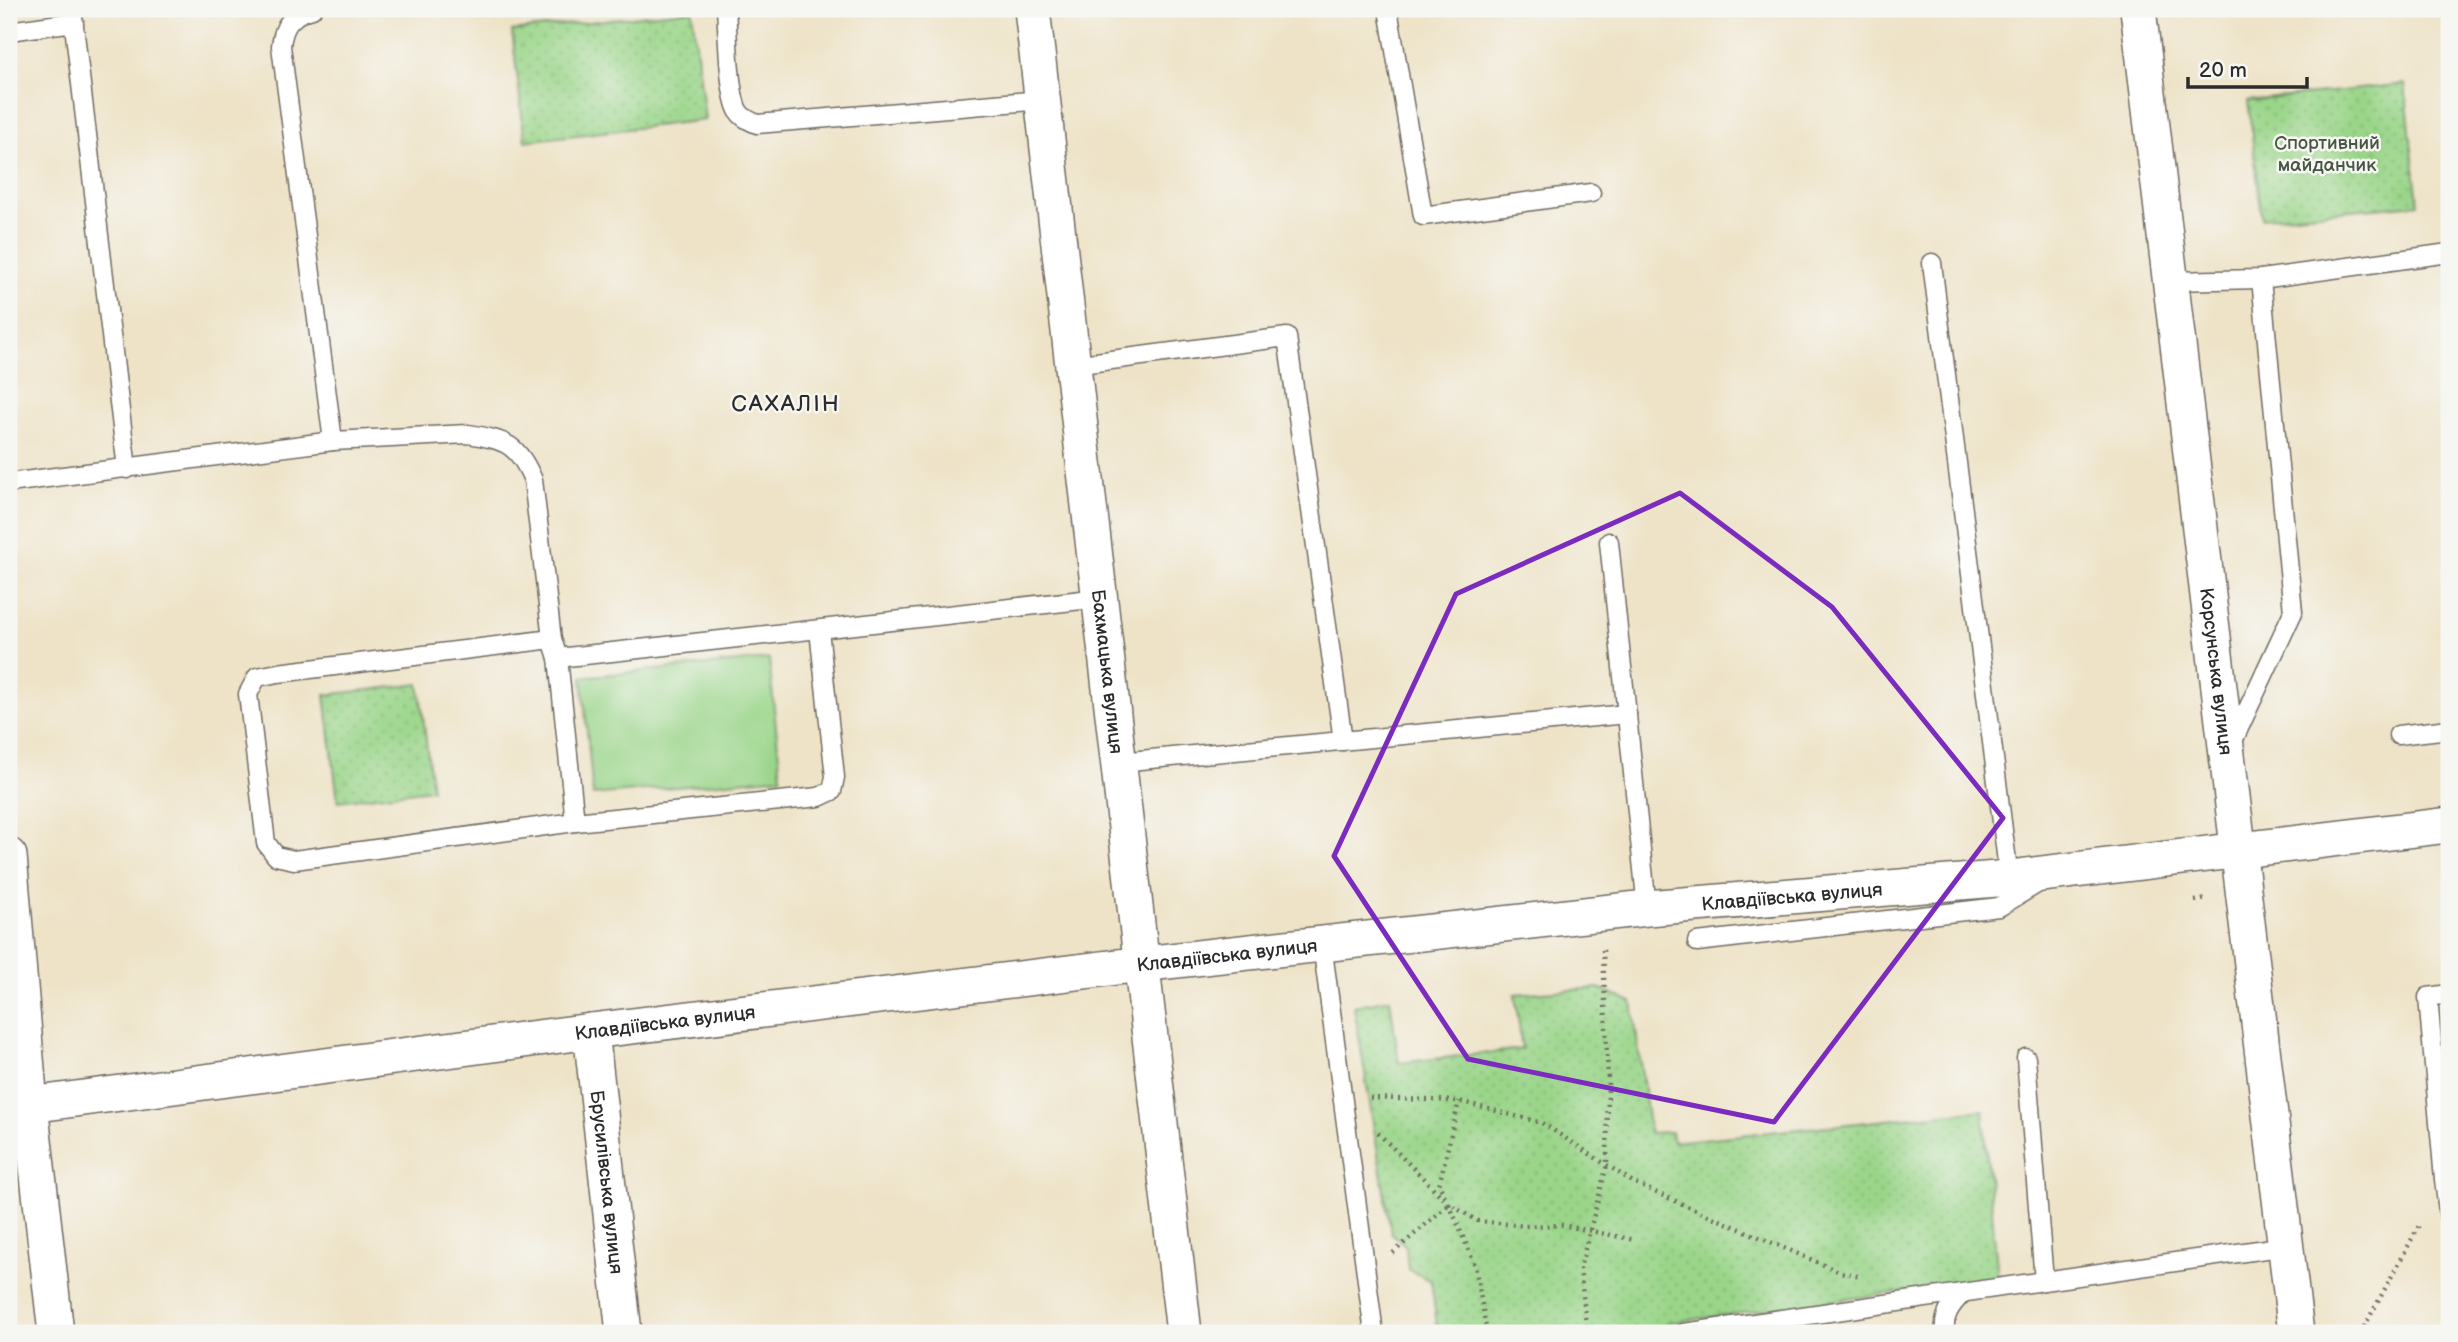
<svg xmlns="http://www.w3.org/2000/svg" width="2458" height="1342" viewBox="0 0 2458 1342" font-family="'Balsamiq Sans',sans-serif">
<style>
.grass{fill:url(#grass-dots);stroke:#62805a;stroke-width:2}
.garden{fill:#9ad589;stroke:#62805a;stroke-width:2}
.lines{fill:none;stroke-linecap:round;stroke-linejoin:round}
.service-casing{stroke:#6f6b62;stroke-width:21}
.minor-casing{stroke:#6f6b62;stroke-width:38}
.path{stroke:#6f6b62;stroke-width:4.5;stroke-dasharray:2 5;stroke-linecap:butt}
.service{stroke:#fff;stroke-width:18}
.minor{stroke:#fff;stroke-width:35}
.marked{fill:none;stroke:#7b2cbf;stroke-width:5;stroke-linejoin:round}
.labels{text-anchor:middle;stroke-width:5;stroke-linejoin:round;paint-order:stroke}
.park-label{font-size:19px;fill:#475642;stroke:#f6f6f2}
.street-label{font-size:19px;fill:#2b2b2b;stroke:#f6f6f2}
.quarter-label{font-size:23px;letter-spacing:2px;fill:#2b2b2b;stroke:#f6f6f2}
</style>
<defs>
<pattern id="grass-dots" width="8" height="8" patternUnits="userSpaceOnUse" patternTransform="scale(1.75)"><rect width="8" height="8" fill="#9ad589"/><path d="M2 2h.1M6 6h.1" fill="none" stroke="#85b776" stroke-width="1.8" stroke-linecap="round"/></pattern>
</defs>
<rect width="100%" height="100%" fill="#f6f6f2"/>
<filter id="ink" filterUnits="userSpaceOnUse"><feTurbulence type="fractalNoise" baseFrequency=".0143" numOctaves="2"/><feDisplacementMap in="SourceGraphic" scale="14" xChannelSelector="R" yChannelSelector="G"/><feConvolveMatrix kernelMatrix="1 2 1 2 8 2 1 2 1" color-interpolation-filters="sRGB"/></filter>
<filter id="wash" filterUnits="userSpaceOnUse"><feTurbulence type="fractalNoise" baseFrequency=".00686" numOctaves="4" result="noise"/><feDisplacementMap in="SourceGraphic" scale="28" xChannelSelector="R" yChannelSelector="G"/><feGaussianBlur stdDeviation="1.57" result="paint"/><feColorMatrix in="noise" values="0 0 0 0 0 0 0 0 0 0 0 0 0 0 0 0 0 1.4 0 .05"/><feComposite in="paint" operator="in"/></filter>
<g filter="url(#wash)">
<rect width="100%" height="100%" fill="#eee3c7"/>
<!-- grass -->
<g class="grass">
<path d="M 692,10 L 705,120 L 525,141 L 512,31 Z"/>
<path d="M 2405,84 L 2418,204 L 2262,218 L 2248,101 Z"/>
<path d="M 419,684 L 432,789 L 338,801 L 325,695 Z"/>
<path d="M 1599,988 L 1632,1002 L 1650,1133 L 1671,1132 L 1673,1142 L 1983,1110 L 1998,1279 L 1667,1323 L 1667,1333 L 1438,1333 L 1431,1281 L 1408,1269 L 1406,1246 L 1391,1233 L 1354,1006 L 1390,999 L 1399,1063 L 1522,1049 L 1515,994 Z"/>
</g>
<!-- garden -->
<path class="garden" d="M 769,659 L 781,777 L 593,795 L 582,677 Z"/>
</g>
<g filter="url(#ink)">
<g class="lines">
<defs>
<g id="service">
<path d="M 72,9 L 127,469"/>
<path d="M 726,9 C 728,31 728,95 739,112 C 743,118 750,121 757,124 L 1042,100"/>
<path d="M 1388,9 L 1423,216 L 1591,193"/>
<path d="M 9,31 L 74,22"/>
<path d="M 1932,263 L 2009,878"/>
<path d="M 2170,281 L 2261,279 L 2449,253"/>
<path d="M 1073,365 L 1287,337 L 1343,741"/>
<path d="M 333,441 L 468,434 C 506,440 518,444 533,480 L 552,639 L 558,658 L 1100,598"/>
<path d="M 9,483 L 333,441 L 281,46 C 283,25 292,14 312,9"/>
<path d="M 1609,542 L 1647,908"/>
<path d="M 552,639 L 278,673 L 257,677 L 248,694 L 266,843 L 276,856 L 294,860 L 575,822 L 819,797 L 832,791 L 835,777 L 819,630"/>
<path d="M 558,658 L 575,822"/>
<path d="M 2398,735 L 2449,729"/>
<path d="M 2232,743 L 2293,612 L 2261,279"/>
<path d="M 1119,762 L 1627,714"/>
<path d="M 1697,942 L 1999,907 L 2040,882"/>
<path d="M 1322,944 L 1374,1333"/>
<path d="M 2449,994 L 2428,997 L 2444,1180 L 2449,1219"/>
<path d="M 2026,1058 L 2044,1281"/>
<path d="M 1684,1333 L 2286,1246"/>
<path d="M 1945,1333 C 1943,1316 1950,1306 1962,1294"/>
</g>
<g id="minor">
<path id="s1" d="M 1032,9 L 1184,1333"/>
<path id="s2" d="M 2138,9 L 2296,1333"/>
<path d="M 9,856 L 30,1105 L 56,1333"/>
<path id="s3" d="M 591,1031 L 624,1333"/>
<path id="s4" d="M 9,1110 L 30,1105 L 591,1031 L 1142,964 L 1647,908 L 2009,878 L 2449,825"/>
</g>
</defs>
<!-- service casing -->
<use href="#service" class="service-casing"/>
<!-- minor casing -->
<use href="#minor" class="minor-casing"/>
<!-- path -->
<g class="path">
<path d="M 2195,901 L 2206,899"/>
<path d="M 1370,1098 L 1459,1101 L 1542,1123 L 1636,1184 L 1840,1272 L 1861,1276"/>
<path d="M 1378,1133 L 1449,1204 L 1478,1221 L 1525,1226 L 1562,1225 L 1635,1240"/>
<path d="M 1445,1196 L 1439,1185 L 1459,1101"/>
<path d="M 1449,1204 L 1475,1265 L 1487,1333"/>
<path d="M 1393,1253 L 1449,1204"/>
<path d="M 1587,1333 L 1580,1268 L 1607,1165 L 1608,1080 L 1603,949"/>
<path d="M 2361,1333 L 2420,1224"/>
</g>
<!-- service -->
<use href="#service" class="service"/>
<!-- minor -->
<use href="#minor" class="minor"/>
</g>
</g>
<!-- marked area -->
<path class="marked" d="M 1680,493 L 1832,607 L 2003,818 L 1774,1122 L 1468,1059 L 1334,856 L 1456,594 Z"/>
<g class="labels">
<!-- park labels -->
<g class="park-label">
<text x="2327" y="149">Спортивний<tspan x="2327" dy="22">майданчик</tspan></text>
</g>
<!-- street labels -->
<g class="street-label">
<text dy="7" stroke="none"><textPath href="#s1" startOffset="667">Бахмацька вулиця</textPath></text>
<text dy="7" stroke="none"><textPath href="#s2" startOffset="667">Корсунська вулиця</textPath></text>
<text dy="7" stroke="none"><textPath href="#s4" startOffset="1796">Клавдіївська вулиця</textPath></text>
<text dy="7" stroke="none"><textPath href="#s4" startOffset="1228">Клавдіївська вулиця</textPath></text>
<text dy="7" stroke="none"><textPath href="#s4" startOffset="662">Клавдіївська вулиця</textPath></text>
<text dy="7" stroke="none"><textPath href="#s3" startOffset="152">Брусилівська вулиця</textPath></text>
</g>
<!-- quarter labels -->
<g class="quarter-label">
<text x="786" y="411">САХАЛІН</text>
</g>
</g>
<!-- margin -->
<rect width="2458" height="1342" fill="none" stroke="#f6f6f2" stroke-width="35"/>
<!-- scale -->
<path d="M2188 77v10h119v-10" fill="none" stroke="#2b2b2b" stroke-width="3.5"/>
<text x="2199" y="77" font-size="21" fill="#2b2b2b" stroke="#f6f6f2" stroke-width="5" paint-order="stroke">20 m</text>
</svg>
